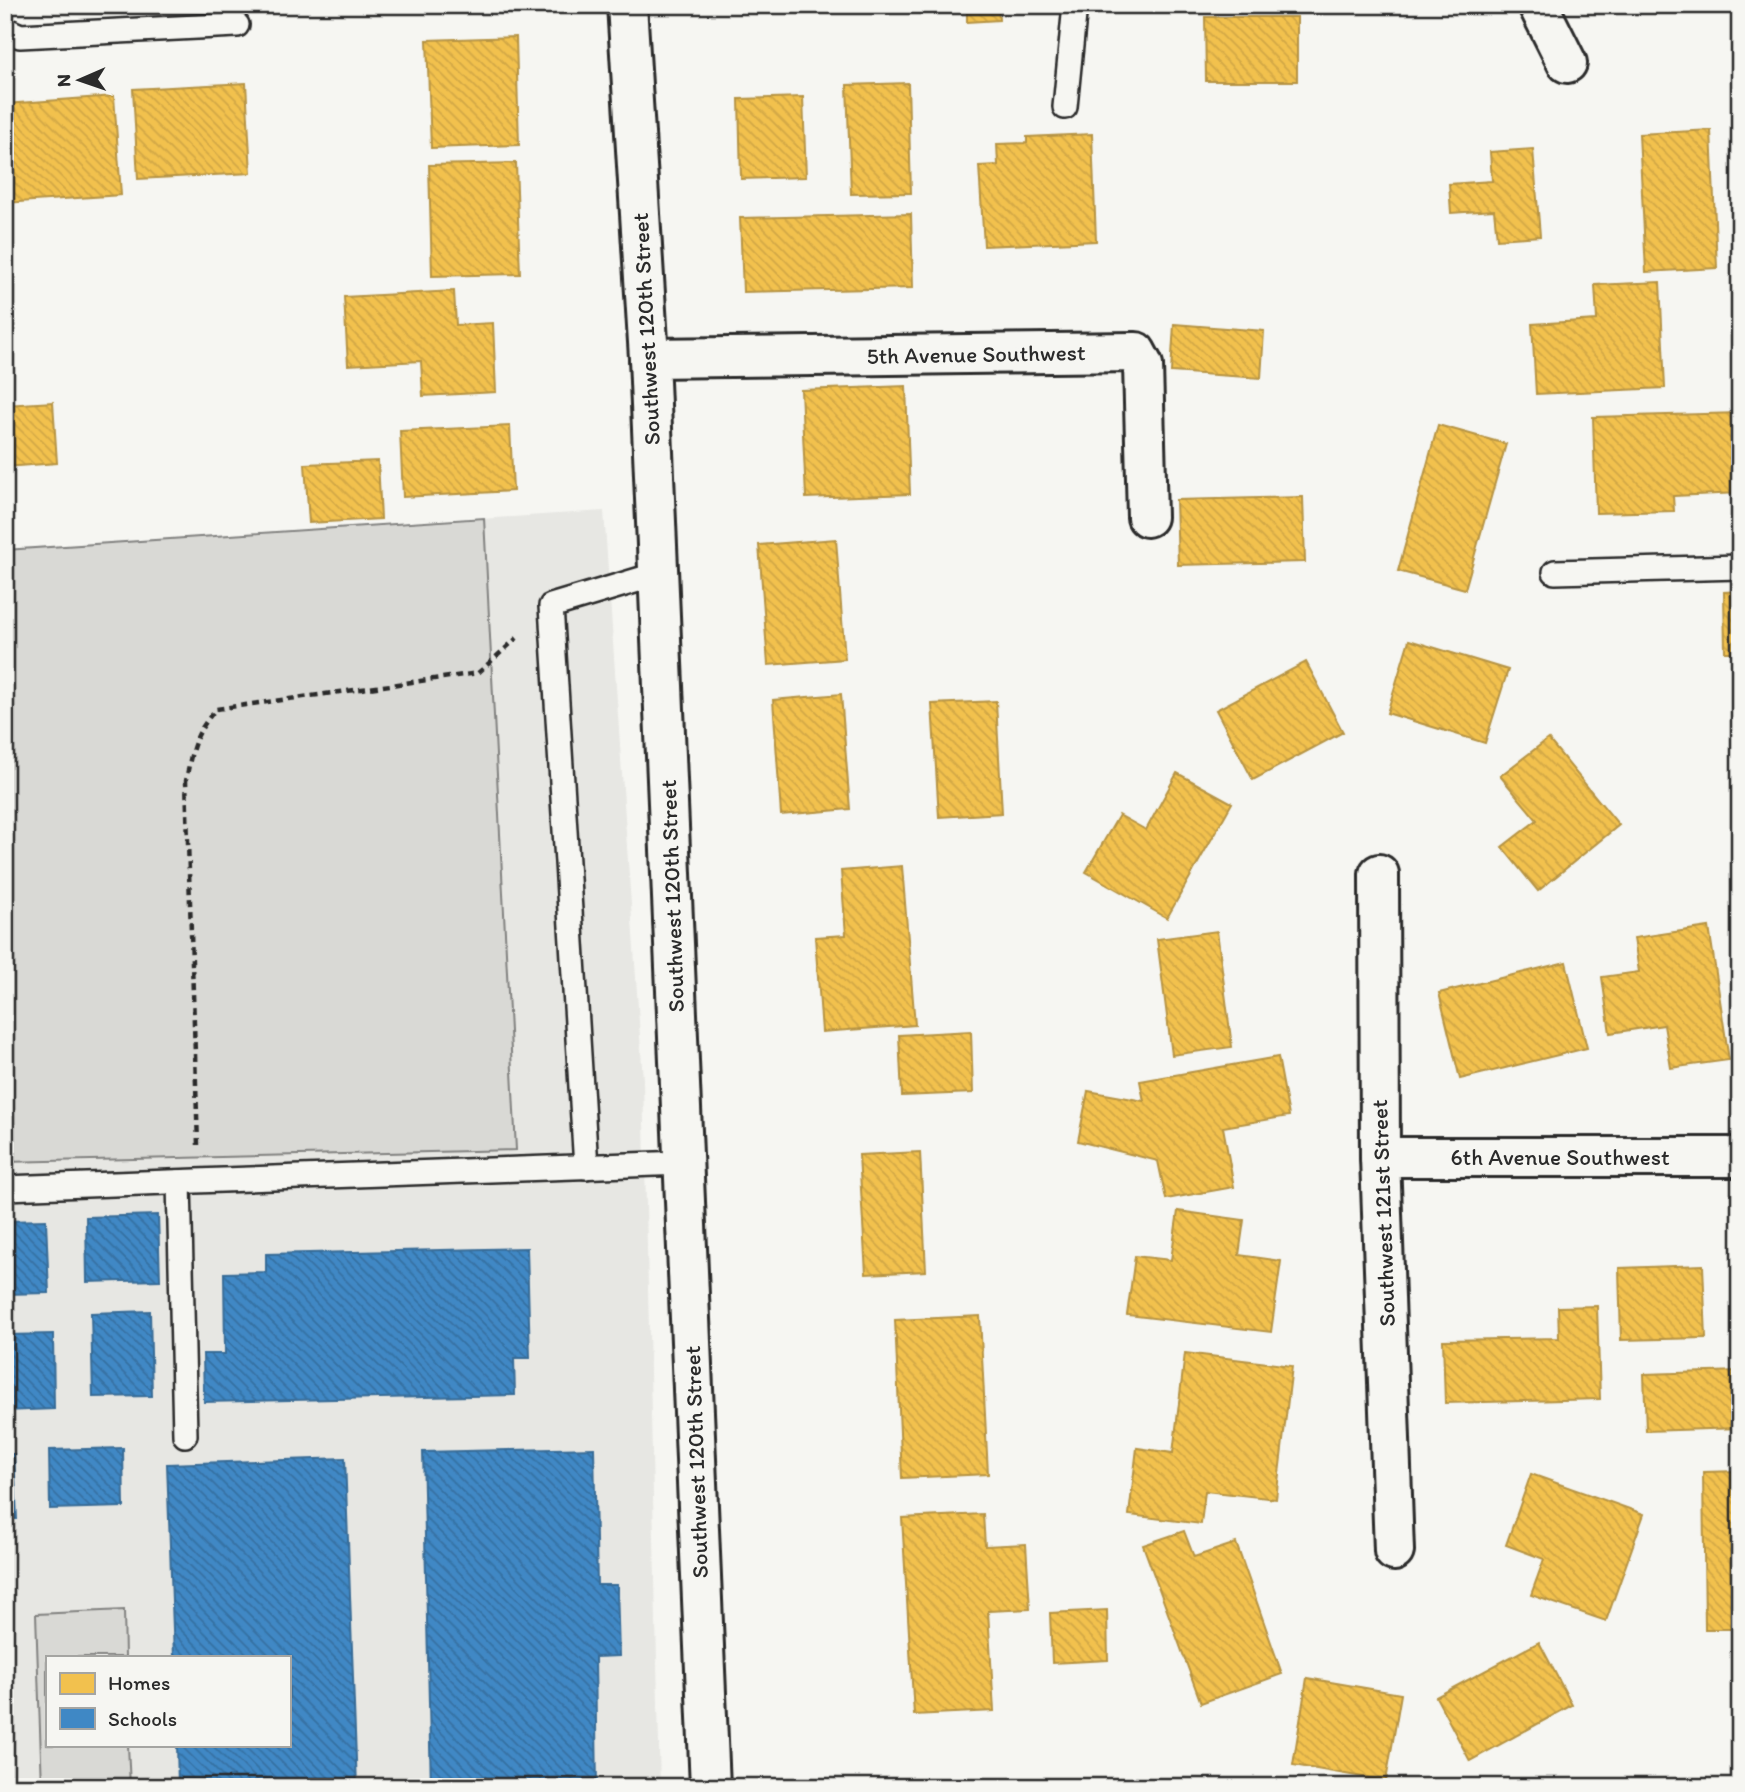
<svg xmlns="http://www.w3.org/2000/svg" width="1745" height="1792" viewBox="0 0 1745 1792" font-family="Itim,sans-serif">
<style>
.built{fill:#e7e7e3;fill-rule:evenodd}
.garden{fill:#d9d9d5;stroke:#828280;stroke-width:2}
.homes{fill:url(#homes-back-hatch);stroke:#b69444;stroke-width:2}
.schools{fill:url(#schools-back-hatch);stroke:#396c97;stroke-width:2}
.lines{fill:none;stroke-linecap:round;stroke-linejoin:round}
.service-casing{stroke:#2b2b2b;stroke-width:28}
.minor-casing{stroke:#2b2b2b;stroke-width:44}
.tertiary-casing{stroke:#2b2b2b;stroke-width:44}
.path{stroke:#2b2b2b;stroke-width:4.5;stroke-dasharray:7 5;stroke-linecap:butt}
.service{stroke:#f6f6f2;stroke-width:23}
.minor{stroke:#f6f6f2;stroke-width:38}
.tertiary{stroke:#f6f6f2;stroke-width:38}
.labels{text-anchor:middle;stroke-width:7;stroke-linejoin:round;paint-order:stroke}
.street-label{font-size:23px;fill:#2b2b2b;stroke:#f6f6f2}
</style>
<defs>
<pattern id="homes-back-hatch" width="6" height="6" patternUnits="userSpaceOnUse" patternTransform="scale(1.75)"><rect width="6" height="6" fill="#f2c14e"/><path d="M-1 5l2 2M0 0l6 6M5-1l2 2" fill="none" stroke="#d0a644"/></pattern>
<pattern id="schools-back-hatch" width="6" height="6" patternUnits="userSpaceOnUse" patternTransform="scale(1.75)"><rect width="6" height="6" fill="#3f88c5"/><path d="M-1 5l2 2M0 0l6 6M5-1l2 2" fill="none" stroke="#356fa0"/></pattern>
</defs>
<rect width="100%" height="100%" fill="#f6f6f2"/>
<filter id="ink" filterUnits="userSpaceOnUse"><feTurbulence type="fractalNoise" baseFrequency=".0143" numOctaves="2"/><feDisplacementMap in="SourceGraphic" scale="14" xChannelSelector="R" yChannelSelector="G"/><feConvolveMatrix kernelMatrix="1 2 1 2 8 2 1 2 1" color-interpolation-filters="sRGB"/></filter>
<g filter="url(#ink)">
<!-- built -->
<path class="built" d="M 604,511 L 643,1080 L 660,1787 L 5,1787 L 5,550 ZM 47,1657 L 289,1657 L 289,1745 L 47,1745 Z"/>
<!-- garden -->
<g class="garden">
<path d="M 484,518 L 516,1150 L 5,1162 L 5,550 Z"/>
<path d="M 124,1610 L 125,1657 L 47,1657 L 47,1745 L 128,1745 L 130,1787 L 42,1787 L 36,1614 Z"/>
</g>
<!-- homes -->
<g class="homes">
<path d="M 967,5 L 998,5 L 999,20 L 967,22 Z"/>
<path d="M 1205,17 L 1297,17 L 1297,81 L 1206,81 Z"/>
<path d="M 516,37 L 519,145 L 431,148 L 427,40 Z"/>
<path d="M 246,83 L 251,173 L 138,179 L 133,89 Z"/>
<path d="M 908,83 L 911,193 L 851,194 L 847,85 Z"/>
<path d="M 114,96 L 121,195 L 5,203 L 5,104 Z"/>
<path d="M 803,97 L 806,177 L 741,179 L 739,99 Z"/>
<path d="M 1711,130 L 1717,268 L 1646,272 L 1639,134 Z"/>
<path d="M 1092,134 L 1096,241 L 984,246 L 979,166 L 998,165 L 997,144 L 1027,143 L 1027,137 Z"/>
<path d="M 1533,149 L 1540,236 L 1497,239 L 1494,210 L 1451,213 L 1449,184 L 1492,181 L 1490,152 Z"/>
<path d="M 516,163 L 520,274 L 432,276 L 429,165 Z"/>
<path d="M 911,214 L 913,288 L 743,292 L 740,218 Z"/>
<path d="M 1660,282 L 1665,388 L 1536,394 L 1532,324 L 1597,320 L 1595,285 Z"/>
<path d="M 454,291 L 456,325 L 493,323 L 496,392 L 423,396 L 421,361 L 348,365 L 344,297 Z"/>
<path d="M 1174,324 L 1264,331 L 1261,378 L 1171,372 Z"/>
<path d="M 906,386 L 910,494 L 806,498 L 801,390 Z"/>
<path d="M 53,402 L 57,463 L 5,467 L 5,405 Z"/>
<path d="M 1740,413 L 1740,493 L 1673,496 L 1674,511 L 1596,513 L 1593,417 Z"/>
<path d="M 1438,425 L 1506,444 L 1465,589 L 1398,571 Z"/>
<path d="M 510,426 L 513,491 L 403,497 L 400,431 Z"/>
<path d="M 378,461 L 381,519 L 309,523 L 305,464 Z"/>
<path d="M 1303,497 L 1305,562 L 1178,565 L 1176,500 Z"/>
<path d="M 836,539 L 845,659 L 768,665 L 759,545 Z"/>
<path d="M 1740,591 L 1740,652 L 1725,652 L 1724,592 Z"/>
<path d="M 1409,640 L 1508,670 L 1485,743 L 1387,713 Z"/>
<path d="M 1306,662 L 1343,732 L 1253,780 L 1216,710 Z"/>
<path d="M 841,694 L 850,809 L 781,815 L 773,700 Z"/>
<path d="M 996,701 L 1002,813 L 939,817 L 932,704 Z"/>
<path d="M 1548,739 L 1619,825 L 1538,891 L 1502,847 L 1537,820 L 1500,776 Z"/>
<path d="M 1177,773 L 1232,803 L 1167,918 L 1086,872 L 1119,815 L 1146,830 Z"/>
<path d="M 902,866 L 915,1025 L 822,1032 L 815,937 L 846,935 L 841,871 Z"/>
<path d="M 1709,927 L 1729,1060 L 1671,1068 L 1664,1025 L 1610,1033 L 1602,977 L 1639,972 L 1634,938 Z"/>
<path d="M 1217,931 L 1232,1047 L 1172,1055 L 1157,939 Z"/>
<path d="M 1566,962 L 1587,1048 L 1460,1079 L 1439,993 Z"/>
<path d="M 971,1031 L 973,1093 L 902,1096 L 899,1035 Z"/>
<path d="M 1278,1057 L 1289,1116 L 1223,1127 L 1234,1187 L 1166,1199 L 1158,1161 L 1078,1141 L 1088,1091 L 1144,1101 L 1140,1081 Z"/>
<path d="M 920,1152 L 926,1271 L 866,1274 L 859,1155 Z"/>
<path d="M 1178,1211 L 1244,1220 L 1239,1255 L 1281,1261 L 1271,1332 L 1127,1315 L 1135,1256 L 1171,1260 Z"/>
<path d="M 1703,1265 L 1706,1338 L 1621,1340 L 1619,1268 Z"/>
<path d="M 1597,1306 L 1600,1399 L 1445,1403 L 1443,1340 L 1559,1338 L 1558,1307 Z"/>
<path d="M 980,1316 L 988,1474 L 902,1478 L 895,1320 Z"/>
<path d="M 1185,1353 L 1292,1366 L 1276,1499 L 1205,1491 L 1201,1524 L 1129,1515 L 1137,1448 L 1173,1453 Z"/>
<path d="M 1740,1371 L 1740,1428 L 1646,1431 L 1644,1374 Z"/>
<path d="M 1740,1471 L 1740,1629 L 1705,1629 L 1703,1472 Z"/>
<path d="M 1531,1474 L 1644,1514 L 1606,1621 L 1531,1595 L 1544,1559 L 1506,1545 Z"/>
<path d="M 983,1514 L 985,1546 L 1026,1544 L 1030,1609 L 988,1611 L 994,1711 L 914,1715 L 902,1518 Z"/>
<path d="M 1184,1531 L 1194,1557 L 1236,1543 L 1282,1674 L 1201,1703 L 1143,1545 Z"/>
<path d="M 1107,1610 L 1108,1660 L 1052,1663 L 1050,1613 Z"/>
<path d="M 1539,1642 L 1572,1705 L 1470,1761 L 1436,1697 Z"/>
<path d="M 1307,1678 L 1401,1694 L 1386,1781 L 1293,1765 Z"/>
</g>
<!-- schools -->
<g class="schools">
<path d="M 158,1215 L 160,1280 L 87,1282 L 86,1217 Z"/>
<path d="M 46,1220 L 49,1293 L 5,1294 L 5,1221 Z"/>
<path d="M 527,1248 L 530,1358 L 514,1358 L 515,1395 L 204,1402 L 203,1354 L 225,1354 L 224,1273 L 266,1272 L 266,1254 Z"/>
<path d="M 150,1311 L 152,1396 L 93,1397 L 91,1313 Z"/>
<path d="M 53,1334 L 54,1409 L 5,1411 L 5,1335 Z"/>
<path d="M 123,1448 L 124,1507 L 50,1509 L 49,1450 Z"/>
<path d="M 594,1448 L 597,1585 L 617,1585 L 619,1656 L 595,1657 L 597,1787 L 431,1787 L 423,1452 Z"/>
<path d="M 5,1454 L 14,1454 L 17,1519 L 5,1519 Z"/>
<path d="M 345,1458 L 357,1787 L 178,1787 L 177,1745 L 289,1745 L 289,1657 L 174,1657 L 167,1464 Z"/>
</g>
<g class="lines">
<defs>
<g id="service">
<path d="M 5,29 L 20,36 L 237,25"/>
<path d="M 1065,107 L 1075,5"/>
<path d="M 1555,572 L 1740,567"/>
<path d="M 586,1167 L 551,606 L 658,574"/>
<path d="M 179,1182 L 185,1435"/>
<path d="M 5,1188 L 683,1163"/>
</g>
<g id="minor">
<path d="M 1538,5 L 1567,63"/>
<path d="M 649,358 L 1136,352 L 1143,365 L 1147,517"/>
<path d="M 1379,874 L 1380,1157 L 1394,1551"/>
<path d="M 1380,1157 L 1740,1157"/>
</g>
<path id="tertiary" d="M 627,5 L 649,358 L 710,1787"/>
</defs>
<!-- service casing -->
<use href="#service" class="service-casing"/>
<!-- minor casing -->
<use href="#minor" class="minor-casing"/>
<!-- tertiary casing -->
<use href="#tertiary" class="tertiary-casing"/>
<!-- path -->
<path class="path" d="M 198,1145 L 186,781 C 192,748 194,735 216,709 L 478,673 L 517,638"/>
<!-- service -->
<use href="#service" class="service"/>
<!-- minor -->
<use href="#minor" class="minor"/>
<!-- tertiary -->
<use href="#tertiary" class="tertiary"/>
</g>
</g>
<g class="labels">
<!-- street labels -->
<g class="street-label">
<text transform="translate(646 329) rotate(-93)" y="8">Southwest 120th Street</text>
<text transform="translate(976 354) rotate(-1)" y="8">5th Avenue Southwest</text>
<text transform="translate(672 896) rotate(-92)" y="8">Southwest 120th Street</text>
<text x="1560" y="1165">6th Avenue Southwest</text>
<text transform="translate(1383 1213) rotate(-92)" y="8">Southwest 121st Street</text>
<text transform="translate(696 1462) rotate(-92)" y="8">Southwest 120th Street</text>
</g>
</g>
<!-- margin -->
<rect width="1745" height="1792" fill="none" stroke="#f6f6f2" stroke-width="28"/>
<rect x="14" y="14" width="1717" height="1764" fill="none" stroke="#2b2b2b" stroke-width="2.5" filter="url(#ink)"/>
<!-- legend -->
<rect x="46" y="1656" width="245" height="91" fill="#f6f6f2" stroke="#a5a5a2" stroke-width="2"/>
<rect x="60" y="1673" width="35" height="21" fill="#f2c14e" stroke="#a5a5a2" stroke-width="2"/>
<text x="108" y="1690" font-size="21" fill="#2b2b2b">Homes</text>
<rect x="60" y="1708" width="35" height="21" fill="#3f88c5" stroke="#a5a5a2" stroke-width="2"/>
<text x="108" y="1726" font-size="21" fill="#2b2b2b">Schools</text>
<!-- north arrow -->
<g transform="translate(80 80) rotate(268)" stroke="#f6f6f2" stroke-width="5" paint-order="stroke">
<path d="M0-5L12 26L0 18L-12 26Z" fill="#2b2b2b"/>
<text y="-10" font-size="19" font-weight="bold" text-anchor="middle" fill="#2b2b2b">N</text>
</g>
</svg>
